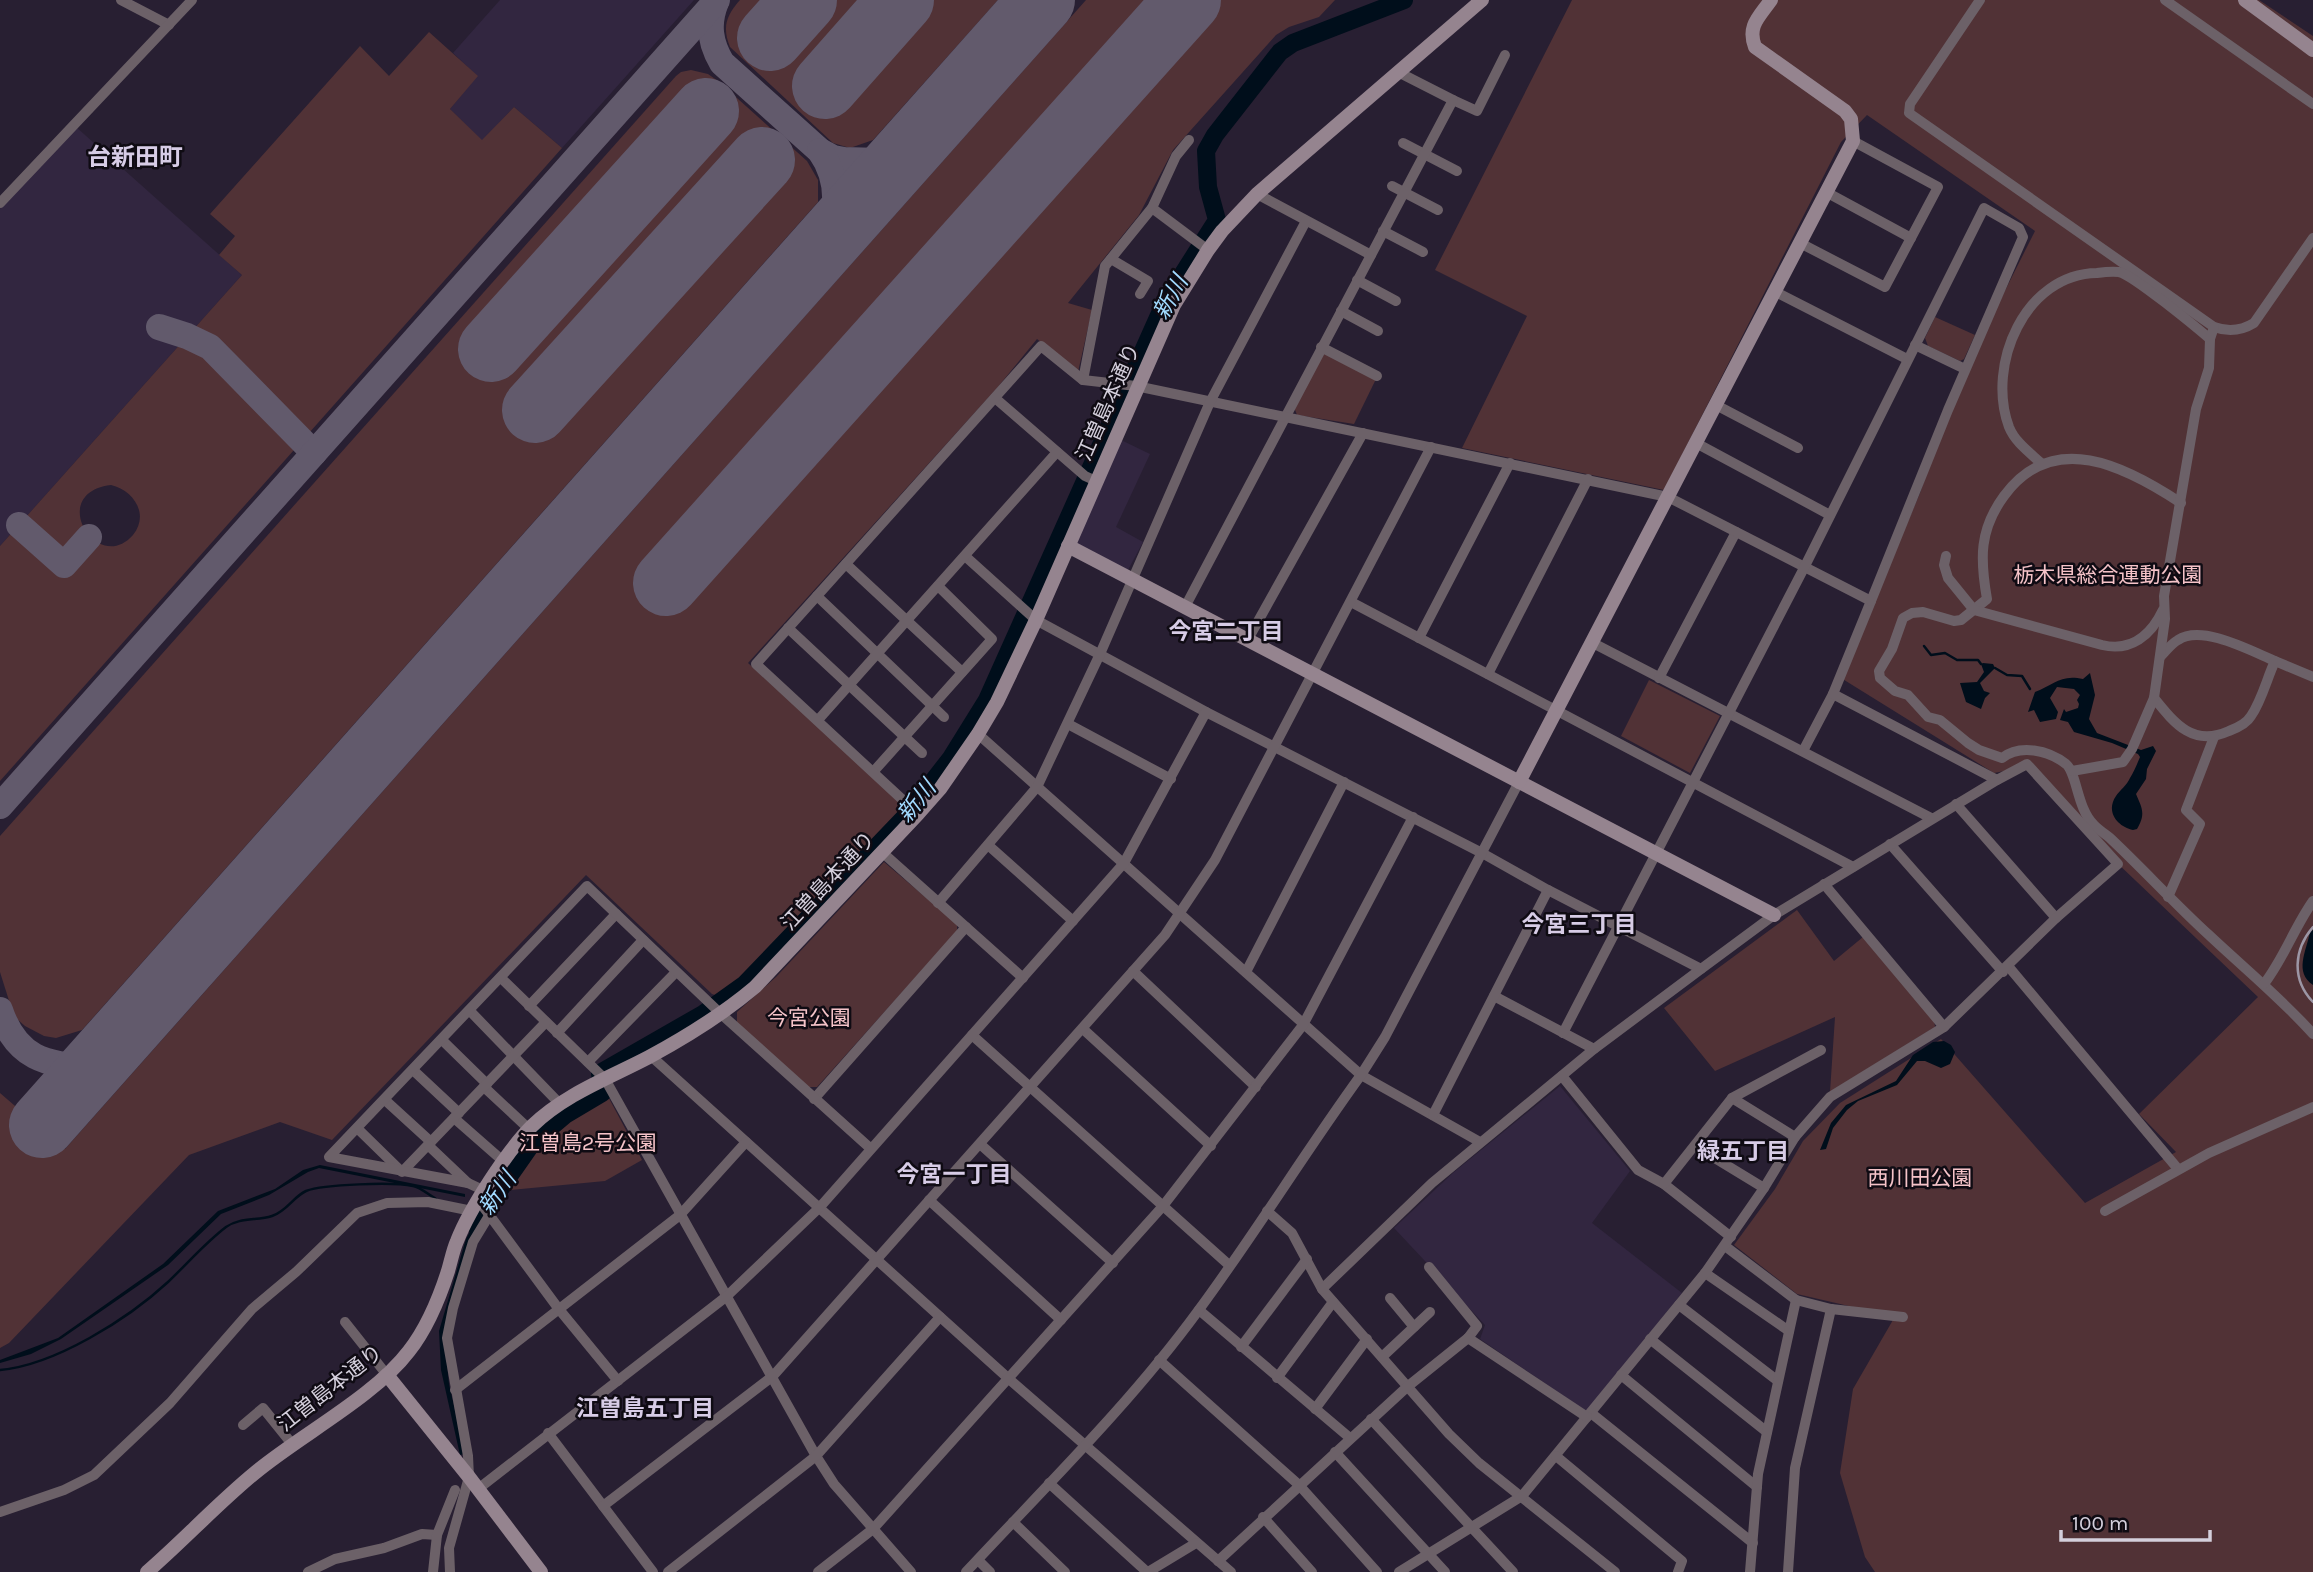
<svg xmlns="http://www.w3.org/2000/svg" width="2313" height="1572" viewBox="0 0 2313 1572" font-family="Karla,'Noto Sans JP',sans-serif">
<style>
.built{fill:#322640}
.green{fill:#513236;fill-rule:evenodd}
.water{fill:#000e1b}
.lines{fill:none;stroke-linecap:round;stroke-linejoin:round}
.stream{stroke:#000e1b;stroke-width:2.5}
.river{stroke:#000e1b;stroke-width:18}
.taxiway{stroke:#625a6c;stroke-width:26}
.runway{stroke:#625a6c;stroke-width:66}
.street{stroke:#6c6168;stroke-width:10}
.secondary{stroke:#95848f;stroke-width:14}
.rail{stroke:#9c96a5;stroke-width:2.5}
.labels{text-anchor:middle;stroke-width:5;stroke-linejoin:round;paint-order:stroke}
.street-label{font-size:21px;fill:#d4cfdc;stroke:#0f0b13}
.park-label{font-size:21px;fill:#f5c3c8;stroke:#0f0b13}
.water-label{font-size:23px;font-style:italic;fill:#a1daff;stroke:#0f0b13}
.neighbourhood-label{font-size:23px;font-weight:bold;fill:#d7cce6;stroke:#0f0b13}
.quarter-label{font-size:24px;font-weight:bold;fill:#d7cce6;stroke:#0f0b13}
</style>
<rect width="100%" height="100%" fill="#281f32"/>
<!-- built -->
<g class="built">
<path d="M 500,0 L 694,0 L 562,148 L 514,107 L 482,141 L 450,109 L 477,76 L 453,53 Z"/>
<path d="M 76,127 L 242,275 L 0,546 L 0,208 Z"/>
<path d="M 1121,440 L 1150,454 L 1116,527 L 1143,542 L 1128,570 L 1076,543 Z"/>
<path d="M 1560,1086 L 1630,1171 L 1592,1223 L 1682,1293 L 1587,1412 L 1480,1339 L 1485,1325 L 1394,1228 L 1454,1172 Z"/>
</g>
<!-- green -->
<g class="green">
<path d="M 740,0 L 998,0 L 873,140 L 850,148 L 833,143 L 730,47 C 722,27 726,16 740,0 Z"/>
<path d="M 1086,0 L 1335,0 L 1319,17 L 1289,27 L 1276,35 L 1173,150 L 1139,215 L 1068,303 L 1092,310 L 1078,372 L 1037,339 L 997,388 L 748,663 L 903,803 L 904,810 L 727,993 L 718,996 L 712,994 L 586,875 L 332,1140 L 280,1122 L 189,1155 L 9,1343 L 0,1348 L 0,1093 L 65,1149 Z"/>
<path d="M 1572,0 L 2259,0 L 2313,36 L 2313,1572 L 1875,1572 L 1865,1557 L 1840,1473 L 1853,1389 L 1897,1313 L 1892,1316 L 1797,1294 L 1734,1245 L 1775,1189 L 1803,1141 L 1840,1103 L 1941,1039 L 2085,1203 L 2176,1152 L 2139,1114 L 2258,997 L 2115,861 L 2030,766 L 1994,773 L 1841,678 L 1920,493 L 1957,386 L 2035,231 L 1867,115 L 1841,142 L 1664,490 L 1462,448 L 1527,316 L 1435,270 Z"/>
<path d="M 429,32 L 478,76 L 450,109 L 482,140 L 514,107 L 562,148 L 0,781 L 0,546 L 242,275 L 219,255 L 235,236 L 210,214 L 360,46 L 389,76 ZM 111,485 C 133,490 150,514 133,535 C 97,576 46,493 111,485 Z"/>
<path d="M 691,70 L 708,74 L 718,81 L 807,161 L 818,180 L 818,202 L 82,1030 L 56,1038 L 44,1036 L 25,1026 L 17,1019 L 11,1007 L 0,972 L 0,836 L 676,76 L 681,72 Z"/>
<path d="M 1935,317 L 1975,335 L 1964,359 L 1960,361 L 1928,346 L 1925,338 Z"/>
<path d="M 1325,352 L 1376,379 L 1354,424 L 1297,415 L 1294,407 Z"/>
<path d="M 1649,680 L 1720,716 L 1690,773 L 1621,736 Z"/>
<path d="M 884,862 L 957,924 L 957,931 L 817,1087 L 807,1087 L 737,1023 L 737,1012 L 776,977 Z"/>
<path d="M 1797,910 L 1834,961 L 1863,937 L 1934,1019 L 1935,1027 L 1830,1092 L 1835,1017 L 1715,1071 L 1664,1008 Z"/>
<path d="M 604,1089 L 642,1160 L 605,1181 L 491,1192 L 533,1134 L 559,1113 Z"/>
</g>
<!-- water -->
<g class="water">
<path d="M 1983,663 L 1993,664 L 1995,668 L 1980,683 L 1984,691 L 1990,693 L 1985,698 L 1981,709 L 1966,702 L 1960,683 L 1977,682 L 1984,672 L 1981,664 Z"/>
<path d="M 2090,673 L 2095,695 L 2089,719 L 2097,733 L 2141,750 L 2153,746 L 2156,751 L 2147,769 L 2146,779 L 2136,794 C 2142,808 2146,814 2137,829 L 2133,830 C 2118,827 2105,812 2116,796 C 2120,790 2127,785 2130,778 C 2134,772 2137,764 2140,757 L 2138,754 L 2112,743 L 2074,732 L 2068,722 L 2060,720 L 2064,709 L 2066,712 L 2078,708 L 2079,704 L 2077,700 L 2080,695 L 2074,689 L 2057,687 L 2050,698 L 2058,712 L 2056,719 L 2040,722 L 2034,710 L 2028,712 L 2035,692 C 2054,685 2060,674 2083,679 Z"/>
<path d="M 2313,930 L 2313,985 C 2294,972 2306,952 2310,932 Z"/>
<path d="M 1944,1041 L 1951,1045 L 1955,1052 L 1950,1064 L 1941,1068 L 1925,1061 L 1917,1061 L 1897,1085 L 1858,1101 L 1847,1110 L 1833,1128 L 1826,1149 L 1820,1150 L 1831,1123 L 1846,1105 L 1896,1081 L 1913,1055 L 1933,1042 Z"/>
<path d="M 581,1100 L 584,1105 C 541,1129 521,1158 494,1197 L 491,1195 C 517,1152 537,1127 581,1100 Z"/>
<path d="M 320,1165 L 465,1194 L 465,1197 L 319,1168 L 308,1172 L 269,1195 L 221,1214 L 168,1265 L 61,1339 L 31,1354 L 0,1363 L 0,1360 L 58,1338 L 163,1264 L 218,1211 L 275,1189 L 303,1170 Z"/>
<path d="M 475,1222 L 479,1224 L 446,1354 L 449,1384 L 465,1454 L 460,1455 L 441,1370 L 439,1331 L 466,1239 Z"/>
</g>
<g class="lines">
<!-- stream -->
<g class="stream">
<path d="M 1924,646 L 1931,655 L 1945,653 L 1957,660 L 1978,660 L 1981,664"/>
<path d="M 1995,668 L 2007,675 L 2022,676 L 2030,689"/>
<path d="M 0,1370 C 55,1365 128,1319 168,1282 C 187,1264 205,1243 226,1227 C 240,1217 257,1221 272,1216 C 287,1211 293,1197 306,1191 C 324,1184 394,1182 413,1186 C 420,1187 429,1195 436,1199"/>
</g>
<!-- river -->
<path class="river" d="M 475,1225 L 533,1142 L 565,1115 L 602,1093 L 600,1073 L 703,1014 L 745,984 L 905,817 L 951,758 L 987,700 L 1165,302 L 1217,220 L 1208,187 L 1206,151 L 1215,135 L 1280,52 L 1293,43 L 1404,0"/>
<!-- taxiway -->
<g class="taxiway">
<path d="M 716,2 C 707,24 710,43 722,63 L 820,151 L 833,158 L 844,160 L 881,161 L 904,155"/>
<path d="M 820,151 C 841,181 838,215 823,246"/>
<path d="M 159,327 L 187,336 L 210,347 L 314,453"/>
<path d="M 19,525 L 64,565 L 89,537"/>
<path d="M 0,806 L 717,0"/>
<path d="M 0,1010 C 16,1058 45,1065 93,1068"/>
</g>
<!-- runway -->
<g class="runway">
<path d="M 770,38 L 804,0"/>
<path d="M 825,86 L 901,0"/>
<path d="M 491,349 L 706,111"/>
<path d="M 535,410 L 762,160"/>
<path d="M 666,583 L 1188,0"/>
<path d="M 42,1125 L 1042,0"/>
</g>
<!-- street -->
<g class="street">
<path d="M 121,0 L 169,25"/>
<path d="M 1980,0 L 1910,104 L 1909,113 L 2214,327 C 2228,332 2241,331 2254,323 L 2313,238"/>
<path d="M 2165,0 L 2313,104"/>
<path d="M 1453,100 L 1477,111 L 1505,55"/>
<path d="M 1403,143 L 1457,171"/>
<path d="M 1392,186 L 1438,210"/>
<path d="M 1826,192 L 1911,238"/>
<path d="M 1257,194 L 1371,255"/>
<path d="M 0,203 L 192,0"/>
<path d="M 1152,208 L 1208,250"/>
<path d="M 1383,231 L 1423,252"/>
<path d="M 1800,243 L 1885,287 L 1938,187 L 1853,141"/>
<path d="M 1111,259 L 1148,281 L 1140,294"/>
<path d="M 1357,280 L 1396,301"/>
<path d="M 1774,291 L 1907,359"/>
<path d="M 1341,311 L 1378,331"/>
<path d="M 1915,345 L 1965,369"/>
<path d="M 1321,347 L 1377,376"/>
<path d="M 1083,380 L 1105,266 L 1152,208 L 1176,156 L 1189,140"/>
<path d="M 995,398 L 1085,476 L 1096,481"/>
<path d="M 1716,405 L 1798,448"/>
<path d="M 1696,443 L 1830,515"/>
<path d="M 2041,463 C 2029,452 2015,442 2009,427 C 1986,365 2025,274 2097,273 C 2104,272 2112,271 2119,272 C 2133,275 2196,327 2210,339"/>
<path d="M 2181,503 C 2125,466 2053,429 2004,496 C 1979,530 1980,559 1987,599 L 1961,620 L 1954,621 L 1923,612 L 1912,613 L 1903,618 L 1892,649 L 1879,671 L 1880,678 L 1895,691 L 1908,695 L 1928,717 L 1940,720 L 1968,743 L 1979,750 L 2002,758 C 2020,744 2048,750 2066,764 C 2077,773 2077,809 2094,825 C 2099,830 2105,834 2110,838 C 2144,870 2175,904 2209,935 C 2244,968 2281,998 2313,1034"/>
<path d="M 965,556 L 1036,620 L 1206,712 L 1482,853 L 1548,890 L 1701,969"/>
<path d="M 1946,556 L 1944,565 L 1948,578 L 1974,610 L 2102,645 C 2131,652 2151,635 2163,610"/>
<path d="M 846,564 L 962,672"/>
<path d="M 817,596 L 944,717"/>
<path d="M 1351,602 L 1853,867"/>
<path d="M 1185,607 L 1453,100 L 1398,72"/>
<path d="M 788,628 L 922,753"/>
<path d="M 1419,638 L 1510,463"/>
<path d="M 1247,641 L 1363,433"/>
<path d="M 1591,642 L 1931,818"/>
<path d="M 2161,656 C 2166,651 2171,644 2178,640 C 2202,624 2251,651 2275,661"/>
<path d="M 1488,674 L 1588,479"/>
<path d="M 1659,678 L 1736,532"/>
<path d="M 2154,698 C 2175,724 2193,747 2229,731 C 2237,728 2247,723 2251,716 C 2262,700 2267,678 2275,661 L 2313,677"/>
<path d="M 818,720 L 1057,452"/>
<path d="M 1068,724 L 1171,779"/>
<path d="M 978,734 L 1361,1075 L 1480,1142"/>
<path d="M 1803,751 L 1833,694"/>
<path d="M 874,771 L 992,639 L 938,586"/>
<path d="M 2072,771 L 2123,762 L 2132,749 L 2154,698 L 2165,619 L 2164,596 L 2196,409 L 2209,368 L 2210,339 L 2214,327"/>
<path d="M 1956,804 L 2056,918"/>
<path d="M 918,814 L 756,664 L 1041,346 L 1083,380 L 1136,386 L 1668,497 L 1871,601 L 1833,694 L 1997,780"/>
<path d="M 1890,844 L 2003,972"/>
<path d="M 988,845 L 1073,921"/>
<path d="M 883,853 L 1023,978"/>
<path d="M 1824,884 L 1944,1027"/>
<path d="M 2168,897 L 2200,824 L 2186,810 L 2214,737"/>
<path d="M 938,903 L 1037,787 L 1100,654 L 1210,402 L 1306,221"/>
<path d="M 2008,966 L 2178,1169"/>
<path d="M 1133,971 L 1256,1087"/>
<path d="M 1246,972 L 1344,782"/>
<path d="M 501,978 L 605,1079 L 816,1456 L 834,1484 L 911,1572"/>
<path d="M 2264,984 C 2284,958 2294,928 2313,901"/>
<path d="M 1494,996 L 1594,1049"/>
<path d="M 529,1006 L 616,914"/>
<path d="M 470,1011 L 560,1104"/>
<path d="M 1083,1029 L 1211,1146"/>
<path d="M 557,1033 L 643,940"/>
<path d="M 1563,1033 L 1804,568 L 1984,208 L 2019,228 L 2023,237 L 1948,410 L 1871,601"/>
<path d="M 972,1035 L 1229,1265"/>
<path d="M 442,1040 L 487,1084"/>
<path d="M 651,1056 L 1009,1379 L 1231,1572"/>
<path d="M 588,1062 L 676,972"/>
<path d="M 413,1070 L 459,1113"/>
<path d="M 1562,1076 L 1638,1170 L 1664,1184 L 1731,1237"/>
<path d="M 484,1087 L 529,1129"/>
<path d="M 1732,1098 L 1795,1137"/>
<path d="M 814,1099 L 966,927"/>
<path d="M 385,1100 L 431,1142"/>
<path d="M 1433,1115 L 1548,890"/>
<path d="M 454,1118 L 503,1161"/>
<path d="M 358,1129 L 402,1172 L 546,1022"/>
<path d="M 980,1144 L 1113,1263"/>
<path d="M 428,1145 L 468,1183"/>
<path d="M 1695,1146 L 1764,1188"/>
<path d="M 1664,1184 L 1732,1098 L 1821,1050"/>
<path d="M 485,1191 L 468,1183 L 329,1157 L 587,886 L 720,1013 L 870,1148"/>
<path d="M 929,1200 L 1061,1320"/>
<path d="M 479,1201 L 558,1308 L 618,1381"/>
<path d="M 1267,1211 L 1292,1233 L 1322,1289 L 1449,1434 L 1479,1463 L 1615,1572"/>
<path d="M 2105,1211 L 2209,1153 L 2313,1107"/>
<path d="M 1725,1246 L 1796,1300 L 1831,1309 L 1903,1317"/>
<path d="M 1429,1267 L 1477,1326 L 1468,1338"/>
<path d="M 1705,1273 L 1789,1331"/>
<path d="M 1322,1289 L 1432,1183 L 1594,1049 L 1701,969 L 1774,915 L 1997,780 L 2027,764 L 2118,864 L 2056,918 L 1944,1027 L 1830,1097 L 1795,1137 L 1764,1188 L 1705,1273 L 1522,1496 L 1399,1572"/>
<path d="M 1390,1298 L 1414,1327"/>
<path d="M 1679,1305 L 1778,1381"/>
<path d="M 1199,1310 L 1350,1438"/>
<path d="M 345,1322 L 387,1375"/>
<path d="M 1650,1339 L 1767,1432"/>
<path d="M 1241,1347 L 1307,1259"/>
<path d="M 1382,1357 L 1430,1312"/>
<path d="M 1159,1360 L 1299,1485 L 1377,1572"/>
<path d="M 1621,1375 L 1757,1487"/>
<path d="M 1277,1378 L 1333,1302"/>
<path d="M 455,1390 L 680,1215 L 746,1142"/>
<path d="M 1315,1409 L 1367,1339"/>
<path d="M 1591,1413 L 1753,1543"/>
<path d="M 1371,1419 L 1513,1572"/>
<path d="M 243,1425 L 263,1408 L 292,1444"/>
<path d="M 548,1433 L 653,1572"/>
<path d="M 1335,1452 L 1445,1572"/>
<path d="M 1556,1456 L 1682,1561 L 1678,1572"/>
<path d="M 1049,1483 L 1147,1572"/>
<path d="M 478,1489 L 727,1296 L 820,1207 L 1124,863 L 1206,712"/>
<path d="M 603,1506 L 773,1376 L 1165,935 L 1215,860 L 1431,447"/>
<path d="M 0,1512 L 64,1490 L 94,1475 L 170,1403 L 252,1309 L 296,1272 L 357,1213 L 387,1203 L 428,1202 L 472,1211"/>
<path d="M 1263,1517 L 1312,1572"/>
<path d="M 1013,1522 L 1065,1572"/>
<path d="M 978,1560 L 990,1572"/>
<path d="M 1218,1561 L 1407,1387 L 1468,1338 L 1587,1417"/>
<path d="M 308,1572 L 335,1559 L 384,1548 L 422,1534 L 437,1535"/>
<path d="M 433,1572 L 437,1535 L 455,1490"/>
<path d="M 450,1572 L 449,1548 L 469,1477 L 468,1456 L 447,1338 L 453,1308 L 473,1242 L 490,1214"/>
<path d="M 668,1572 L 816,1456 L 940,1317"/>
<path d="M 818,1572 L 873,1529 L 1163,1206 L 1303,1025 L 1413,817"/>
<path d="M 966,1572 C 1045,1487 1130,1404 1198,1311 C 1255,1234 1305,1152 1361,1075 L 1385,1037 L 1519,782"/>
<path d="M 1148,1572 L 1196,1543"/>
<path d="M 1750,1572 L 1758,1474 L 1796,1300"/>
<path d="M 1788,1572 L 1795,1468 L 1831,1309"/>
</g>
<!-- secondary -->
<g class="secondary">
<path d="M 2245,0 L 2313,50"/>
<path d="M 1068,546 L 1774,915"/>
<path d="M 1519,782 L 1853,141 L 1851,119 L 1845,111 L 1755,47 C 1747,26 1759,17 1771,0"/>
<path d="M 387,1375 L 469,1477 L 541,1572"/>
<path d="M 147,1572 C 184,1540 218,1503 256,1472 C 302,1434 374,1397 409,1351 C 427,1328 439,1299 448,1271 C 451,1261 453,1250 457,1241 C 470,1208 507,1151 532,1126 C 565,1094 609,1078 649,1057 C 686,1037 723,1014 755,987 L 918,814 L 940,789 L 978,734 L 997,702 L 1036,620 L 1174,305 L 1208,250 L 1222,231 L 1257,194 L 1482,0"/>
</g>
<!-- rail -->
<path class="rail" d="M 2313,927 C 2294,949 2291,979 2313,1002"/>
</g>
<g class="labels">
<!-- street labels -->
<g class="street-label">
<text transform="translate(1108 402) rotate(-66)" y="7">江曽島本通り</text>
<text transform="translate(828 881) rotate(-47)" y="7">江曽島本通り</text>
<text transform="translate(330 1388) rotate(-38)" y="7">江曽島本通り</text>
</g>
<!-- park labels -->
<g class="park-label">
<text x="2108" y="582">栃木県総合運動公園</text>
<text x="809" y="1025">今宮公園</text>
<text x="588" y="1150">江曽島2号公園</text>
<text x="1920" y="1185">西川田公園</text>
</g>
<!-- water labels -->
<g class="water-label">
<text transform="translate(1170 297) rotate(-61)" y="8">新川</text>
<text transform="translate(916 801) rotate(-51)" y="8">新川</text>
<text transform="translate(497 1193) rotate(-55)" y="8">新川</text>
</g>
<!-- neighbourhood labels -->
<g class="neighbourhood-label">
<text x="1226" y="639">今宮二丁目</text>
<text x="1579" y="932">今宮三丁目</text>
<text x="1743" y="1159">緑五丁目</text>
<text x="954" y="1182">今宮一丁目</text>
<text x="645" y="1416">江曽島五丁目</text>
</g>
<!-- quarter labels -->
<g class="quarter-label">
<text x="135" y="165">台新田町</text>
</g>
</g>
<!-- scale -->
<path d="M2061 1530v10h149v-10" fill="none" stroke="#d4cfdc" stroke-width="3.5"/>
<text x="2072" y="1530" font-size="21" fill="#d4cfdc" stroke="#0f0b13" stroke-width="5" paint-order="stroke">100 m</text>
</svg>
